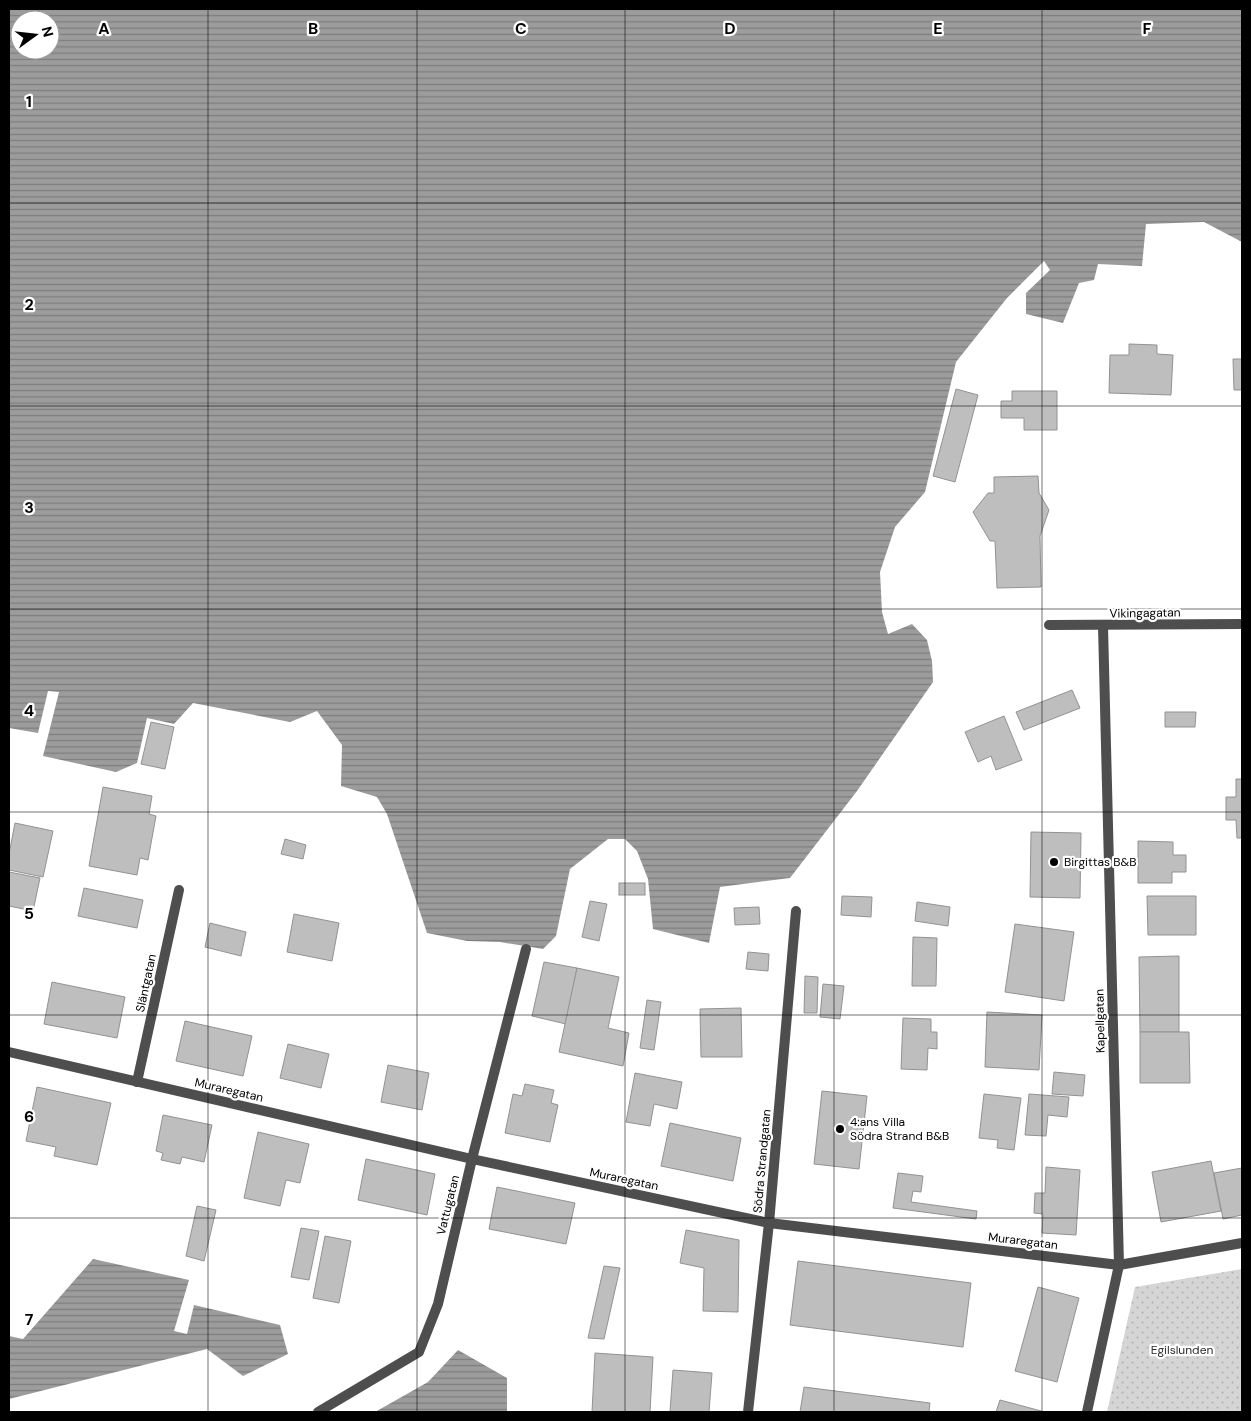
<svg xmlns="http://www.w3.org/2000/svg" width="1251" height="1421" viewBox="0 0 1251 1421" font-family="'DM Sans',sans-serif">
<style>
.grass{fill:url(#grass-dots)}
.water{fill:url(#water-rules);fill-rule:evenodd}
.building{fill:#bebebe;stroke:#929292}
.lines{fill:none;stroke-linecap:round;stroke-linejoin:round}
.street{stroke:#4e4e4e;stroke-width:10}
.grid{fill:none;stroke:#000;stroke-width:1;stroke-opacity:0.55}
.poi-dot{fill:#000;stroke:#fff;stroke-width:2}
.labels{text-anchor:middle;stroke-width:4.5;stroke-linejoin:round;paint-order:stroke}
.street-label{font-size:12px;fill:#000;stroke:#fff}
.poi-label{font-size:12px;fill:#000;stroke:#fff;text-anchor:start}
.park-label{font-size:12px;fill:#2c2c2c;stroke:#fff}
.grid-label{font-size:16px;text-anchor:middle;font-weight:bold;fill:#000;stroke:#fff;stroke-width:4.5;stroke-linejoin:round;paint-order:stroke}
</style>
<defs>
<pattern id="grass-dots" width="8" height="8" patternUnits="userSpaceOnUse" patternTransform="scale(1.25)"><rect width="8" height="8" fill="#d5d5d5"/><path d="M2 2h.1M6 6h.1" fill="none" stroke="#b5b5b5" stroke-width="1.8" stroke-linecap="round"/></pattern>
<pattern id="water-rules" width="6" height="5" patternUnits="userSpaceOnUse" patternTransform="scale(1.25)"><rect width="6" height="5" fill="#9c9c9c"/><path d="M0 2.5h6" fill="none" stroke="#7d7d7d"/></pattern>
</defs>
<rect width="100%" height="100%" fill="#fff"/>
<!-- grass -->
<path class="grass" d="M 1242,1269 L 1242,1412 L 1107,1412 L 1135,1287 Z"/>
<!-- water -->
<g class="water">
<path d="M 9,9 L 1242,9 L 1242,242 L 1204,222 L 1146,224 L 1142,266 L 1098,264 L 1094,280 L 1079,283 L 1063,323 L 1026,314 L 1026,293 L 1050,270 L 1044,261 L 1007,298 L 956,362 L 925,492 L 895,527 L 880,572 L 882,612 L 888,634 L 912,624 L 927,640 L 932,661 L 933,682 L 857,791 L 790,878 L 720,887 L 709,943 L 653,929 L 648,879 L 637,851 L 625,839 L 608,839 L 570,869 L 556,936 L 543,949 L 500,942 L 467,941 L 427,933 L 387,814 L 377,797 L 341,786 L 342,745 L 317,711 L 290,722 L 193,703 L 174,724 L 147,718 L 137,763 L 116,772 L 43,756 L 59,692 L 48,691 L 38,733 L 9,728 ZM 20,20 L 50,20 L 50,50 L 20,50 Z"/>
<path d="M 93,1259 L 189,1280 L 174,1331 L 187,1334 L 194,1305 L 280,1325 L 288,1354 L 243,1376 L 207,1349 L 9,1399 L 9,1336 L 23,1339 Z"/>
<path d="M 458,1350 L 507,1378 L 507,1412 L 375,1412 L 428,1382 Z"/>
</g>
<!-- building -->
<g class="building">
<path d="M 1129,344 L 1157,345 L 1157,354 L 1173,355 L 1171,395 L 1109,393 L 1110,355 L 1129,355 Z"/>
<path d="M 1233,359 L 1242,359 L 1242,390 L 1234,390 Z"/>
<path d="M 956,389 L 978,395 L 955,482 L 933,476 Z"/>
<path d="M 1012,391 L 1057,391 L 1057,430 L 1024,430 L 1024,418 L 1001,418 L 1001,401 L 1012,401 Z"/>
<path d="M 1038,476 L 1039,493 L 1049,510 L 1040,536 L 1041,587 L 997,588 L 995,541 L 990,541 L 973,512 L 988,493 L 994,493 L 994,477 Z"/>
<path d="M 1072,690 L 1080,708 L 1024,730 L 1016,712 Z"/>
<path d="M 1165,712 L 1196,712 L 1195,727 L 1165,727 Z"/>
<path d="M 1004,716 L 1022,760 L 996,770 L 991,756 L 978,762 L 965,732 Z"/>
<path d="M 151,722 L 174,727 L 165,769 L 141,764 Z"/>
<path d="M 1236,779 L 1242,779 L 1242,838 L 1237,838 L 1236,820 L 1226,820 L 1226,797 L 1236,797 Z"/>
<path d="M 103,787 L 152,796 L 149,814 L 156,816 L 148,860 L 140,858 L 137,875 L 89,866 Z"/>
<path d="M 15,823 L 53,831 L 43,877 L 9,870 L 9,854 Z"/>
<path d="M 1031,832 L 1081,833 L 1080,898 L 1030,897 Z"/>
<path d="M 285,839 L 306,845 L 303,859 L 281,854 Z"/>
<path d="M 1138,841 L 1173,842 L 1173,855 L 1186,855 L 1186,872 L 1172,872 L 1172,883 L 1138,883 Z"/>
<path d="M 9,872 L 40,878 L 33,911 L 9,906 Z"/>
<rect x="619" y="883" width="26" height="12"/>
<path d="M 84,888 L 143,900 L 137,928 L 78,916 Z"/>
<path d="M 842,896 L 872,897 L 871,917 L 841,915 Z"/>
<path d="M 1147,896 L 1196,896 L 1196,935 L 1148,935 Z"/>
<path d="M 590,901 L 607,904 L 599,941 L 582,937 Z"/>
<path d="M 917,902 L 950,907 L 948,926 L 915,921 Z"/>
<path d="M 759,907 L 760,924 L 735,925 L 734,908 Z"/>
<path d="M 294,914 L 339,923 L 332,961 L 287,952 Z"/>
<path d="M 210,923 L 246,932 L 241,956 L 205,947 Z"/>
<path d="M 1015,924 L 1074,932 L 1064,1001 L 1005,992 Z"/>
<path d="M 913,937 L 937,938 L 936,986 L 912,986 Z"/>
<path d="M 748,952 L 769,954 L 768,971 L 746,969 Z"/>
<path d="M 1179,956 L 1179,1032 L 1140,1032 L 1139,957 Z"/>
<path d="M 544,962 L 577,968 L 566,1024 L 532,1016 Z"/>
<path d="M 577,968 L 619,977 L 608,1028 L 629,1033 L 623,1066 L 559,1052 Z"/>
<path d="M 805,976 L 818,977 L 817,1013 L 804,1013 Z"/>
<path d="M 52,982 L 125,997 L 117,1038 L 44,1024 Z"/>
<path d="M 823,984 L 844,986 L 840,1019 L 820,1017 Z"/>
<path d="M 647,1000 L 661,1002 L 654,1050 L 640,1048 Z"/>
<path d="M 741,1008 L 742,1057 L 701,1057 L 700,1009 Z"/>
<path d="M 987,1012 L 1042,1015 L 1039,1070 L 985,1067 Z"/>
<path d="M 903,1018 L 931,1019 L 931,1032 L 937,1032 L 937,1049 L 928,1048 L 927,1070 L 901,1069 Z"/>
<path d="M 185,1021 L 252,1036 L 243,1076 L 176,1061 Z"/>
<path d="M 1140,1032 L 1189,1032 L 1190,1083 L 1140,1083 Z"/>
<path d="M 288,1044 L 329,1054 L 321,1088 L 280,1078 Z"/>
<path d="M 388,1065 L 429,1073 L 422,1110 L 381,1102 Z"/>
<path d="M 1054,1072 L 1085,1075 L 1083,1096 L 1052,1094 Z"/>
<path d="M 635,1073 L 682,1082 L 677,1109 L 654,1104 L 650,1126 L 626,1122 Z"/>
<path d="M 525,1084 L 554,1090 L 551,1103 L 558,1105 L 550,1142 L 505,1133 L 513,1094 L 522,1096 Z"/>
<path d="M 37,1087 L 111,1103 L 97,1165 L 54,1156 L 56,1147 L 26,1141 Z"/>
<path d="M 822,1091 L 867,1096 L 859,1169 L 814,1164 Z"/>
<path d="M 984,1094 L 1021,1098 L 1014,1150 L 997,1148 L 998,1140 L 979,1138 Z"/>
<path d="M 1029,1094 L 1069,1097 L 1067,1117 L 1048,1115 L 1046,1136 L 1025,1135 Z"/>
<path d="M 163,1115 L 212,1125 L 204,1162 L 182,1157 L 180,1164 L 161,1160 L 163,1153 L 156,1151 Z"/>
<path d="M 670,1123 L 741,1138 L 733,1181 L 661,1166 Z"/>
<path d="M 258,1132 L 309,1144 L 300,1183 L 286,1180 L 280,1206 L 244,1198 Z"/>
<path d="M 366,1159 L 435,1174 L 427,1215 L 358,1200 Z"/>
<path d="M 1211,1161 L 1221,1211 L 1161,1222 L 1152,1172 Z"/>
<path d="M 1046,1167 L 1080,1170 L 1076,1235 L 1042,1233 L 1043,1214 L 1034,1213 L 1035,1193 L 1045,1193 Z"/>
<path d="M 1242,1168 L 1242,1215 L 1223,1219 L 1214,1173 Z"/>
<path d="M 898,1173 L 923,1176 L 921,1192 L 913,1191 L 911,1202 L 977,1211 L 976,1219 L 893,1208 Z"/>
<path d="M 497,1187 L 575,1203 L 566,1244 L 489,1229 Z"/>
<path d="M 197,1206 L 216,1210 L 204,1261 L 186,1256 Z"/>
<path d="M 301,1228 L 319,1231 L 309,1280 L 291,1277 Z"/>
<path d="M 686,1230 L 739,1240 L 738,1312 L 703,1311 L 704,1268 L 680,1263 Z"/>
<path d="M 325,1236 L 351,1241 L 339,1303 L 313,1298 Z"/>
<path d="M 798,1261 L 971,1283 L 963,1347 L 790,1325 Z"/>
<path d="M 604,1266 L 620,1268 L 604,1339 L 588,1338 Z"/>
<path d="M 1038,1287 L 1079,1298 L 1057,1382 L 1015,1371 Z"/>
<path d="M 595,1353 L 653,1357 L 650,1412 L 592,1412 Z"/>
<path d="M 673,1370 L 712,1373 L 709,1412 L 670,1412 Z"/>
<path d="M 804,1387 L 930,1403 L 929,1412 L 800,1412 Z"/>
<path d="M 1000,1400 L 1045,1412 L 996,1412 Z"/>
</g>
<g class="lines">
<!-- street -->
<g class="street">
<path d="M 1049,625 L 1242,624"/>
<path d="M 9,1052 L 472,1159 L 769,1223 L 1119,1265 L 1242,1243"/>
<path d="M 137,1082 L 179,890"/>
<path d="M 318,1412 L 419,1352 L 438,1304 L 472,1159 L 526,949"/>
<path d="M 748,1412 L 769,1223 L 796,911"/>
<path d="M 1087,1412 L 1119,1265 L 1103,626"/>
</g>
</g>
<!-- grid -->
<path class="grid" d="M 208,9 L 208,1412M 417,9 L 417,1412M 625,9 L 625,1412M 834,9 L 834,1412M 1042,9 L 1042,1412M 9,203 L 1242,203M 9,406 L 1242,406M 9,609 L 1242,609M 9,812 L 1242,812M 9,1015 L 1242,1015M 9,1218 L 1242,1218"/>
<!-- markers -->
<g class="poi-dot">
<circle cx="1054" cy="862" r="5"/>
<circle cx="840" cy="1129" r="5"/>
</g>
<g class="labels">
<!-- street labels -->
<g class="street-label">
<text transform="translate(1145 613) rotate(-1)" y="4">Vikingagatan</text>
<text transform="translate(146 983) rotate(-78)" y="4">Släntgatan</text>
<text transform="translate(1100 1021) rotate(-91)" y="4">Kapellgatan</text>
<text transform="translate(229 1090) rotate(13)" y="4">Muraregatan</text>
<text transform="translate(762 1161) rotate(-85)" y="4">Södra Strandgatan</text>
<text transform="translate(624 1179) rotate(12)" y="4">Muraregatan</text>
<text transform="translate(448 1205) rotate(-76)" y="4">Vattugatan</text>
<text transform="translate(1023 1241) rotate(7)" y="4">Muraregatan</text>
</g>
<!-- poi labels -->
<g class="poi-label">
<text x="1064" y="866">Birgittas B&amp;B</text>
<text x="850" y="1126">4:ans Villa<tspan x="850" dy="14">Södra Strand B&amp;B</tspan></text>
</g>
<!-- park labels -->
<g class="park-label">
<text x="1182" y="1354">Egilslunden</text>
</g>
</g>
<g class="grid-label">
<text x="104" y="34">A</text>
<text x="313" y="34">B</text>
<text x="521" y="34">C</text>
<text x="730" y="34">D</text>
<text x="938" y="34">E</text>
<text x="1147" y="34">F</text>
<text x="29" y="107">1</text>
<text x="29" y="310">2</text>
<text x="29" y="513">3</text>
<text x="29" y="716">4</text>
<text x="29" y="919">5</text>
<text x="29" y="1122">6</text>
<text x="29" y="1325">7</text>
</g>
<!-- border -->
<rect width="1251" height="1421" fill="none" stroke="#000000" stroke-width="20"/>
<!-- north arrow -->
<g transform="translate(35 35) rotate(75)"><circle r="24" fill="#ffffff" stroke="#999999"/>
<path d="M0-4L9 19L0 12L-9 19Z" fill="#000000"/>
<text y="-8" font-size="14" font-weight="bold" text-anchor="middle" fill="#000000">N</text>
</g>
</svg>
